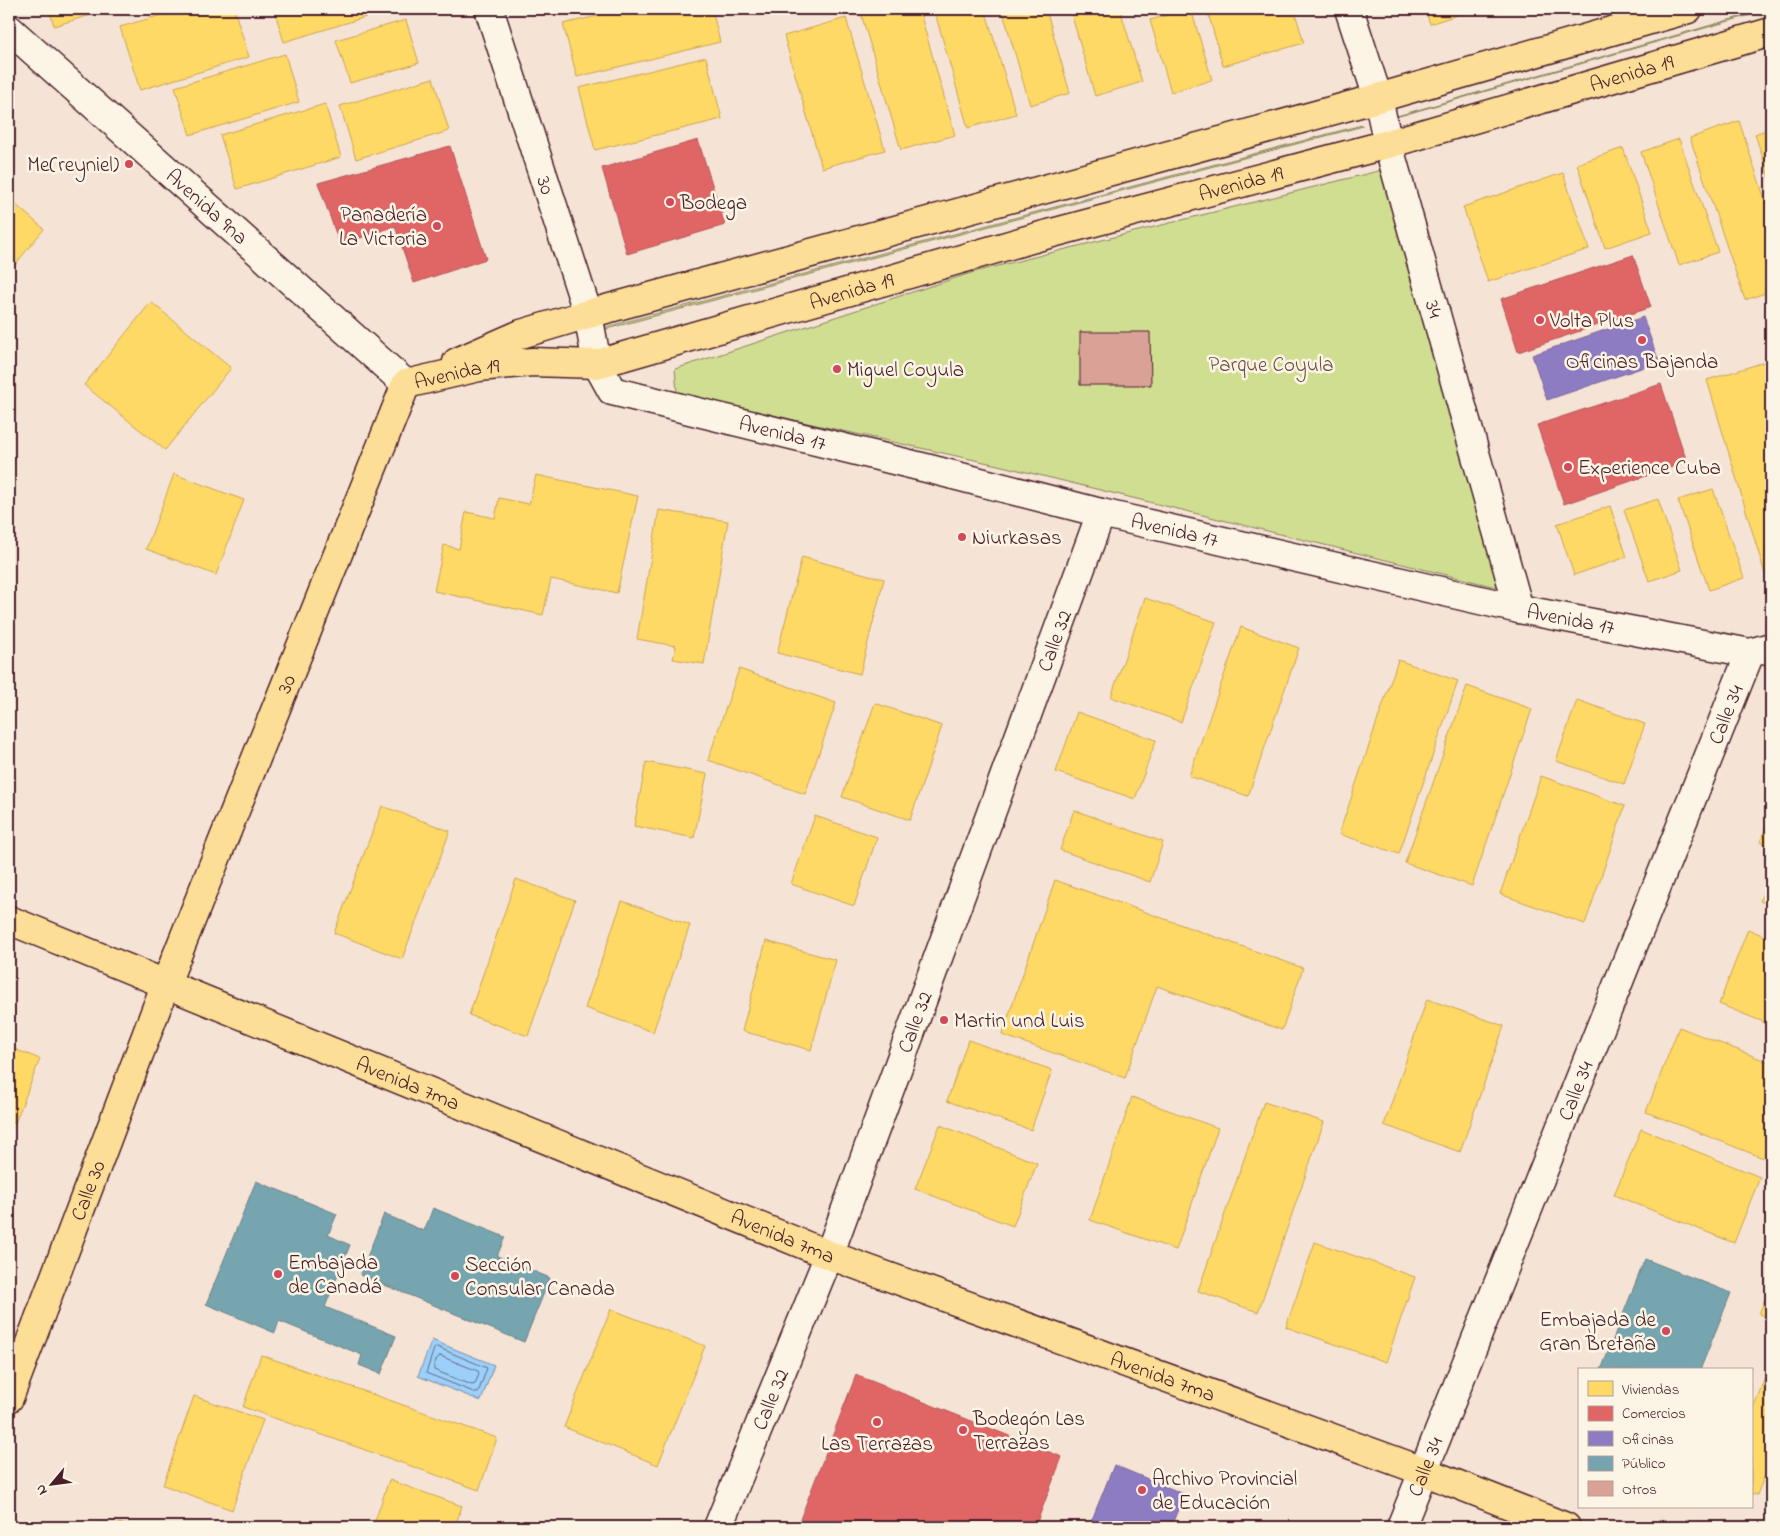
<svg xmlns="http://www.w3.org/2000/svg" width="1780" height="1536" viewBox="0 0 1780 1536" font-family="'Indie Flower',sans-serif">
<style>
.green{fill:#cfde91;stroke:#8c7e5e}
.water{fill:#9bd0fa;stroke:#7b89a7}
.homes{fill:#ffd966;stroke:#c9a154}
.shops{fill:#e06666;stroke:#b35154}
.offices{fill:#8e7cc3;stroke:#7a6095}
.public{fill:#76a5af;stroke:#697d87}
.lines{fill:none;stroke-linecap:round;stroke-linejoin:round}
.shore{stroke:#6a667e;stroke-width:1}
.building{fill:#daa197;stroke:#4a1f2b}
.minor-casing{stroke:#4a1f2b;stroke-width:31}
.major-casing{stroke:#4a1f2b;stroke-width:31}
.minor{stroke:#fcf5e5;stroke-width:28}
.major{stroke:#fdde96;stroke-width:28}
.poi-dot{fill:#d1495b;stroke:#fcf5e5;stroke-width:2}
.labels{text-anchor:middle;stroke-width:5;stroke-linejoin:round;paint-order:stroke}
.street-label{font-size:21px;fill:#4a1f2b;stroke:#fcf5e5}
.poi-label{font-size:21px;fill:#4a1f2b;stroke:#fcf5e5;text-anchor:start}
.park-label{font-size:21px;fill:#6b4f44;stroke:#fcf5e5}
</style>
<rect width="100%" height="100%" fill="#f5e4d5"/>
<filter id="ink" filterUnits="userSpaceOnUse"><feTurbulence type="fractalNoise" baseFrequency=".02" numOctaves="2"/><feDisplacementMap in="SourceGraphic" scale="10" xChannelSelector="R" yChannelSelector="G"/><feConvolveMatrix kernelMatrix="1 2 1 2 8 2 1 2 1" color-interpolation-filters="sRGB"/></filter>
<g filter="url(#ink)">
<!-- green -->
<g class="green">
<path d="M 1767,9 L 1771,9 L 1389,119 L 1390,118 Z"/>
<path d="M 1362,125 L 1363,126 L 595,332 L 595,330 Z"/>
<path d="M 1386,169 L 1501,580 L 1496,587 L 1002,466 L 703,400 L 677,392 L 675,369 L 974,272 Z"/>
</g>
<!-- water -->
<path class="water" d="M 432,1340 L 494,1365 L 481,1401 L 418,1376 Z"/>
<!-- homes -->
<g class="homes">
<path d="M 49,9 L 111,9 L 54,26 Z"/>
<path d="M 182,9 L 234,9 L 249,57 L 140,90 L 120,27 Z"/>
<path d="M 274,9 L 392,9 L 284,42 Z"/>
<path d="M 627,9 L 712,9 L 720,42 L 577,77 L 563,24 Z"/>
<path d="M 863,9 L 919,9 L 955,135 L 901,150 L 860,10 Z"/>
<path d="M 934,9 L 985,9 L 1016,114 L 968,128 Z"/>
<path d="M 1002,9 L 1046,9 L 1070,93 L 1030,105 Z"/>
<path d="M 1070,9 L 1120,9 L 1142,82 L 1095,96 Z"/>
<path d="M 1189,9 L 1191,9 L 1212,80 L 1171,92 L 1150,20 Z"/>
<path d="M 1207,9 L 1294,9 L 1304,43 L 1223,66 Z"/>
<path d="M 1425,9 L 1475,9 L 1430,24 Z"/>
<path d="M 846,18 L 885,150 L 822,168 L 784,36 Z"/>
<path d="M 406,20 L 419,63 L 350,83 L 336,40 Z"/>
<path d="M 285,54 L 299,102 L 190,135 L 175,87 Z"/>
<path d="M 706,57 L 722,119 L 595,150 L 579,88 Z"/>
<path d="M 433,78 L 449,131 L 356,159 L 340,106 Z"/>
<path d="M 325,104 L 341,157 L 237,189 L 220,135 Z"/>
<path d="M 1739,121 L 1771,218 L 1771,291 L 1745,300 L 1690,138 Z"/>
<path d="M 1771,128 L 1771,183 L 1755,134 Z"/>
<path d="M 1679,139 L 1718,252 L 1679,265 L 1641,152 Z"/>
<path d="M 1623,148 L 1652,232 L 1605,248 L 1577,164 Z"/>
<path d="M 1563,173 L 1589,249 L 1488,282 L 1463,207 Z"/>
<path d="M 9,199 L 44,229 L 9,272 Z"/>
<path d="M 151,302 L 231,368 L 165,450 L 84,385 Z"/>
<path d="M 1771,360 L 1771,594 L 1707,380 Z"/>
<path d="M 174,474 L 244,500 L 216,575 L 146,549 Z"/>
<path d="M 536,475 L 638,496 L 617,593 L 551,579 L 543,615 L 434,591 L 444,545 L 459,549 L 466,512 L 495,518 L 499,498 L 529,504 Z"/>
<path d="M 1713,489 L 1744,578 L 1709,590 L 1678,500 Z"/>
<path d="M 1658,499 L 1682,570 L 1649,581 L 1624,510 Z"/>
<path d="M 1610,506 L 1627,557 L 1574,575 L 1557,524 Z"/>
<path d="M 659,510 L 728,521 L 704,664 L 673,659 L 676,646 L 637,639 Z"/>
<path d="M 802,557 L 884,579 L 860,674 L 777,653 Z"/>
<path d="M 1145,598 L 1216,622 L 1181,722 L 1111,697 Z"/>
<path d="M 1241,627 L 1299,648 L 1248,796 L 1189,776 Z"/>
<path d="M 1398,660 L 1458,681 L 1399,854 L 1339,834 Z"/>
<path d="M 739,669 L 836,703 L 805,794 L 708,760 Z"/>
<path d="M 1467,686 L 1532,709 L 1472,886 L 1405,863 Z"/>
<path d="M 1577,700 L 1645,724 L 1624,784 L 1556,761 Z"/>
<path d="M 875,703 L 942,726 L 910,820 L 842,797 Z"/>
<path d="M 1077,712 L 1156,740 L 1135,799 L 1056,772 Z"/>
<path d="M 646,762 L 707,774 L 694,838 L 634,826 Z"/>
<path d="M 1541,776 L 1625,806 L 1585,924 L 1500,894 Z"/>
<path d="M 382,806 L 450,831 L 402,959 L 334,933 Z"/>
<path d="M 1074,810 L 1163,842 L 1150,882 L 1060,850 Z"/>
<path d="M 1771,813 L 1771,846 L 1760,842 Z"/>
<path d="M 815,816 L 877,837 L 854,906 L 791,884 Z"/>
<path d="M 1771,872 L 1771,906 L 1760,901 Z"/>
<path d="M 516,879 L 575,900 L 528,1036 L 469,1015 Z"/>
<path d="M 1055,880 L 1303,968 L 1282,1030 L 1157,986 L 1125,1078 L 1002,1035 Z"/>
<path d="M 622,901 L 690,925 L 653,1032 L 585,1008 Z"/>
<path d="M 1748,929 L 1771,939 L 1771,1025 L 1719,1004 Z"/>
<path d="M 766,941 L 836,960 L 811,1050 L 742,1031 Z"/>
<path d="M 1427,999 L 1504,1026 L 1460,1152 L 1384,1125 Z"/>
<path d="M 1679,1027 L 1771,1063 L 1771,1161 L 1646,1112 Z"/>
<path d="M 968,1040 L 1052,1070 L 1031,1130 L 947,1101 Z"/>
<path d="M 9,1047 L 40,1059 L 15,1123 L 9,1121 Z"/>
<path d="M 1132,1097 L 1218,1128 L 1176,1250 L 1090,1220 Z"/>
<path d="M 1264,1102 L 1324,1122 L 1258,1312 L 1198,1291 Z"/>
<path d="M 940,1125 L 1037,1163 L 1013,1226 L 915,1189 Z"/>
<path d="M 1641,1129 L 1760,1177 L 1734,1243 L 1614,1195 Z"/>
<path d="M 1315,1242 L 1415,1277 L 1386,1362 L 1286,1327 Z"/>
<path d="M 1771,1284 L 1771,1319 L 1759,1314 Z"/>
<path d="M 611,1309 L 705,1346 L 658,1465 L 564,1427 Z"/>
<path d="M 261,1355 L 497,1438 L 479,1490 L 243,1407 Z"/>
<path d="M 1771,1362 L 1771,1459 L 1757,1495 L 1751,1493 L 1751,1414 Z"/>
<path d="M 194,1396 L 263,1420 L 232,1510 L 163,1485 Z"/>
<path d="M 389,1480 L 462,1506 L 455,1527 L 373,1527 Z"/>
<path d="M 119,1523 L 132,1527 L 117,1527 Z"/>
</g>
<!-- shops -->
<g class="shops">
<path d="M 698,140 L 725,225 L 627,254 L 602,168 Z"/>
<path d="M 450,146 L 486,259 L 414,283 L 395,226 L 340,245 L 318,183 Z"/>
<path d="M 1633,255 L 1651,307 L 1518,352 L 1501,299 Z"/>
<path d="M 1661,384 L 1687,462 L 1564,504 L 1537,425 Z"/>
<path d="M 856,1375 L 1062,1457 L 1035,1527 L 797,1527 Z"/>
</g>
<!-- offices -->
<g class="offices">
<path d="M 1643,317 L 1659,362 L 1547,400 L 1532,355 Z"/>
<path d="M 1114,1465 L 1184,1494 L 1171,1527 L 1089,1527 Z"/>
</g>
<!-- public -->
<g class="public">
<path d="M 256,1181 L 337,1214 L 328,1235 L 350,1245 L 325,1307 L 396,1336 L 381,1374 L 359,1365 L 362,1355 L 279,1321 L 275,1333 L 206,1304 Z"/>
<path d="M 433,1208 L 505,1237 L 497,1256 L 550,1278 L 524,1342 L 360,1275 L 384,1214 L 424,1231 Z"/>
<path d="M 1645,1259 L 1731,1293 L 1700,1370 L 1601,1370 Z"/>
</g>
<g class="lines">
<!-- shore -->
<g class="shore">
<path d="M 437,1347 L 487,1368 L 478,1393 L 476,1393 L 426,1373 L 434,1349 Z"/>
<path d="M 440,1356 L 478,1371 L 479,1374 L 475,1384 L 472,1385 L 434,1370 C 433,1366 436,1358 440,1356 Z"/>
</g>
</g>
<!-- building -->
<path class="building" d="M 1080,332 L 1150,332 L 1151,385 L 1080,385 Z"/>
<g class="lines">
<defs>
<g id="minor">
<path id="s1" d="M 489,9 L 588,314 L 597,364 L 612,391 L 926,468 L 1101,513 L 1519,609 L 1750,653 L 1771,647"/>
<path id="s2" d="M 1349,9 L 1378,98 L 1388,144 L 1519,609"/>
<path id="s3" d="M 9,29 L 406,384"/>
<path id="s4" d="M 718,1527 L 829,1255 L 1101,513"/>
<path id="s5" d="M 1401,1527 L 1750,653"/>
</g>
<g id="major">
<path d="M 457,362 L 521,334 L 588,314 L 1378,98 L 1688,9"/>
<path id="s6" d="M 406,384 L 479,367 L 532,362 L 597,364 L 1041,236 L 1388,144 L 1771,32"/>
<path id="s7" d="M 9,920 L 829,1255 L 1423,1471 L 1566,1527"/>
<path id="s8" d="M 9,1398 L 166,983 L 406,384"/>
</g>
</defs>
<!-- minor casing -->
<use href="#minor" class="minor-casing"/>
<!-- major casing -->
<use href="#major" class="major-casing"/>
<!-- minor -->
<use href="#minor" class="minor"/>
<!-- major -->
<use href="#major" class="major"/>
</g>
</g>
<!-- markers -->
<g class="poi-dot">
<circle cx="129" cy="164" r="5"/>
<circle cx="670" cy="202" r="5"/>
<circle cx="437" cy="226" r="5"/>
<circle cx="1540" cy="320" r="5"/>
<circle cx="1642" cy="340" r="5"/>
<circle cx="837" cy="369" r="5"/>
<circle cx="1568" cy="467" r="5"/>
<circle cx="962" cy="537" r="5"/>
<circle cx="944" cy="1020" r="5"/>
<circle cx="278" cy="1274" r="5"/>
<circle cx="455" cy="1276" r="5"/>
<circle cx="1666" cy="1331" r="5"/>
<circle cx="877" cy="1422" r="5"/>
<circle cx="963" cy="1430" r="5"/>
<circle cx="1142" cy="1490" r="5"/>
</g>
<g class="labels">
<!-- street labels -->
<g class="street-label">
<text dy="7" stroke="none"><textPath href="#s6" startOffset="1268">Avenida 19</textPath></text>
<text dy="7" stroke="none"><textPath href="#s6" startOffset="862">Avenida 19</textPath></text>
<text dy="7" stroke="none"><textPath href="#s1" startOffset="185">30</textPath></text>
<text dy="7" stroke="none"><textPath href="#s3" startOffset="266">Avenida 9na</textPath></text>
<text dy="7" stroke="none"><textPath href="#s6" startOffset="458">Avenida 19</textPath></text>
<text dy="7" stroke="none"><textPath href="#s2" startOffset="312">34</textPath></text>
<text dy="7" stroke="none"><textPath href="#s6" startOffset="52">Avenida 19</textPath></text>
<text dy="7" stroke="none"><textPath href="#s1" startOffset="578">Avenida 17</textPath></text>
<text dy="7" stroke="none"><textPath href="#s1" startOffset="982">Avenida 17</textPath></text>
<text dy="7" stroke="none"><textPath href="#s1" startOffset="1388">Avenida 17</textPath></text>
<text dy="7" stroke="none"><textPath href="#s4" startOffset="948">Calle 32</textPath></text>
<text dy="7" stroke="none"><textPath href="#s8" startOffset="766">30</textPath></text>
<text dy="7" stroke="none"><textPath href="#s5" startOffset="875">Calle 34</textPath></text>
<text dy="7" stroke="none"><textPath href="#s4" startOffset="542">Calle 32</textPath></text>
<text dy="7" stroke="none"><textPath href="#s7" startOffset="431">Avenida 7ma</textPath></text>
<text dy="7" stroke="none"><textPath href="#s5" startOffset="470">Calle 34</textPath></text>
<text dy="7" stroke="none"><textPath href="#s8" startOffset="222">Calle 30</textPath></text>
<text dy="7" stroke="none"><textPath href="#s7" startOffset="836">Avenida 7ma</textPath></text>
<text dy="7" stroke="none"><textPath href="#s7" startOffset="1241">Avenida 7ma</textPath></text>
<text dy="7" stroke="none"><textPath href="#s4" startOffset="138">Calle 32</textPath></text>
<text dy="7" stroke="none"><textPath href="#s5" startOffset="65">Calle 34</textPath></text>
</g>
<!-- poi labels -->
<g class="poi-label">
<text x="119" y="171" text-anchor="end">Me(reyniel)</text>
<text x="680" y="209">Bodega</text>
<text x="427" y="221" text-anchor="end">Panadería<tspan x="427" dy="24">La Victoria</tspan></text>
<text x="1550" y="327">Volta Plus</text>
<text x="1642" y="368" text-anchor="middle">Oficinas Bajanda</text>
<text x="847" y="376">Miguel Coyula</text>
<text x="1578" y="474">Experience Cuba</text>
<text x="972" y="544">Niurkasas</text>
<text x="954" y="1027">Martin und Luis</text>
<text x="288" y="1269">Embajada<tspan x="288" dy="24">de Canadá</tspan></text>
<text x="465" y="1271">Sección<tspan x="465" dy="24">Consular Canada</tspan></text>
<text x="1656" y="1326" text-anchor="end">Embajada de<tspan x="1656" dy="24">Gran Bretaña</tspan></text>
<text x="973" y="1425">Bodegón Las<tspan x="973" dy="24">Terrazas</tspan></text>
<text x="877" y="1450" text-anchor="middle">Las Terrazas</text>
<text x="1152" y="1485">Archivo Provincial<tspan x="1152" dy="24">de Educación</tspan></text>
</g>
<!-- park labels -->
<g class="park-label">
<text x="1271" y="371">Parque Coyula</text>
</g>
</g>
<!-- margin -->
<rect width="1780" height="1536" fill="none" stroke="#fcf5e5" stroke-width="30"/>
<rect x="15" y="15" width="1750" height="1506" fill="none" stroke="#4a1f2b" stroke-width="2" filter="url(#ink)"/>
<!-- legend -->
<rect x="1578" y="1368" width="175" height="140" fill="#fcf5e5" stroke="#b59f9b"/>
<rect x="1588" y="1381" width="25" height="15" fill="#ffd966" stroke="#b59f9b"/>
<text x="1622" y="1394" font-size="15" fill="#4a1f2b">Viviendas</text>
<rect x="1588" y="1406" width="25" height="15" fill="#e06666" stroke="#b59f9b"/>
<text x="1622" y="1418" font-size="15" fill="#4a1f2b">Comercios</text>
<rect x="1588" y="1431" width="25" height="15" fill="#8e7cc3" stroke="#b59f9b"/>
<text x="1622" y="1444" font-size="15" fill="#4a1f2b">Oficinas</text>
<rect x="1588" y="1456" width="25" height="15" fill="#76a5af" stroke="#b59f9b"/>
<text x="1622" y="1468" font-size="15" fill="#4a1f2b">Público</text>
<rect x="1588" y="1481" width="25" height="15" fill="#daa197" stroke="#b59f9b"/>
<text x="1622" y="1494" font-size="15" fill="#4a1f2b">Otros</text>
<!-- north arrow -->
<g transform="translate(52 1484) rotate(241)" stroke="#fcf5e5" stroke-width="4" paint-order="stroke">
<path d="M0-4L9 19L0 12L-9 19Z" fill="#4a1f2b"/>
<text y="-8" font-size="14" font-weight="bold" text-anchor="middle" fill="#4a1f2b">N</text>
</g>
</svg>
